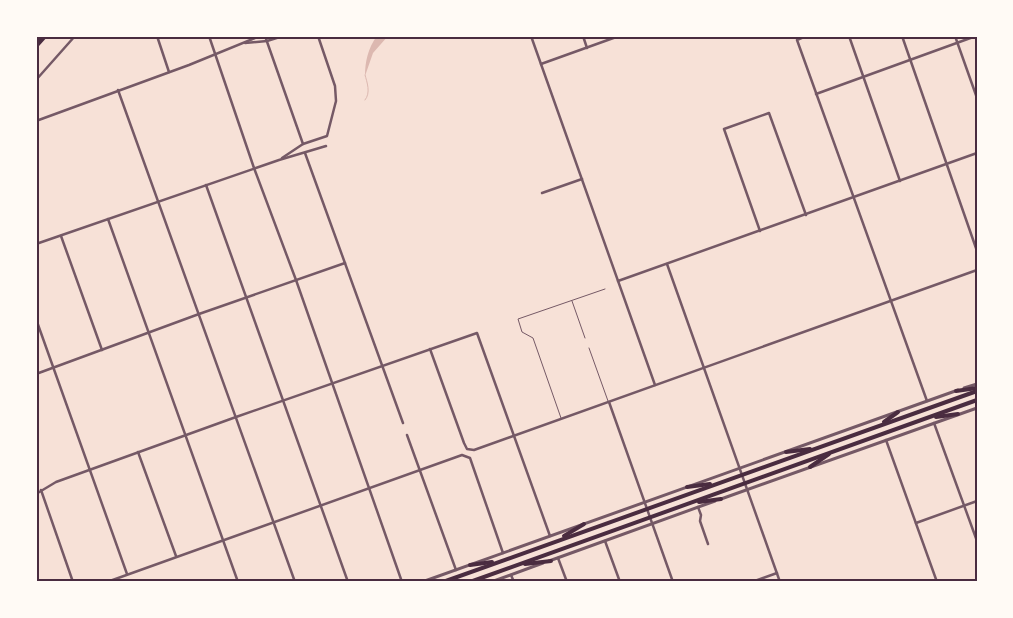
<svg xmlns="http://www.w3.org/2000/svg" width="1013" height="618" viewBox="0 0 1013 618" font-family="'Times New Roman',serif">
<style>
.water{fill:#dcb8b0}
.lines{fill:none;stroke-linecap:round;stroke-linejoin:round}
.stream{stroke:#dcb8b0;stroke-width:1}
.service{stroke:#755966;stroke-width:1}
.minor{stroke:#755966;stroke-width:2.5}
.tertiary{stroke:#755966;stroke-width:3}
.trunk{stroke:#4a2c40;stroke-width:4}
.motorway{stroke:#4a2c40;stroke-width:4.5}
.neatline{fill:none;stroke:#4a2c40;stroke-width:2}
</style>
<rect width="100%" height="100%" fill="#f7e1d7"/>
<!-- water -->
<path class="water" d="M 377,36 L 388,36 L 373,53 L 365,76 C 365,62 368,48 377,36 Z"/>
<g class="lines">
<!-- stream -->
<g class="stream">
<path d="M 460,36 L 463,37"/>
<path d="M 365,100 C 371,93 367,82 365,75"/>
</g>
<!-- service -->
<g class="service">
<path d="M 572,301 L 585,338"/>
<path d="M 589,348 L 608,401"/>
<path d="M 561,418 L 533,338 L 522,332 L 518,319 L 605,289"/>
</g>
<!-- minor -->
<g class="minor">
<path d="M 157,36 L 169,72"/>
<path d="M 209,36 L 254,168 L 296,280 L 402,582"/>
<path d="M 265,36 L 303,144"/>
<path d="M 531,36 L 655,385"/>
<path d="M 583,36 L 587,48"/>
<path d="M 806,36 L 797,40 L 927,401"/>
<path d="M 849,36 L 900,181"/>
<path d="M 902,36 L 977,251"/>
<path d="M 955,36 L 977,98"/>
<path d="M 245,43 L 267,41 L 283,36"/>
<path d="M 541,64 L 619,36"/>
<path d="M 36,80 L 75,36"/>
<path d="M 118,90 L 295,582"/>
<path d="M 816,94 L 976,36"/>
<path d="M 36,121 L 189,65 L 260,36"/>
<path d="M 305,153 L 403,423"/>
<path d="M 282,158 L 303,144 L 327,136 L 336,101 L 335,86 L 318,36"/>
<path d="M 206,185 L 348,582"/>
<path d="M 542,193 L 582,179"/>
<path d="M 108,219 L 238,582"/>
<path d="M 760,231 L 724,129 L 769,113 L 806,215"/>
<path d="M 61,236 L 102,350"/>
<path d="M 36,244 L 279,160 L 326,146"/>
<path d="M 667,264 L 780,582"/>
<path d="M 618,281 L 977,153"/>
<path d="M 36,319 L 127,574"/>
<path d="M 430,349 L 464,443 L 467,449 L 474,450 L 977,270"/>
<path d="M 36,374 L 199,314 L 345,263"/>
<path d="M 609,402 L 673,582"/>
<path d="M 934,423 L 977,541"/>
<path d="M 407,435 L 456,570"/>
<path d="M 886,440 L 937,582"/>
<path d="M 138,452 L 176,556"/>
<path d="M 41,490 L 73,582"/>
<path d="M 36,494 L 56,482 L 236,417 L 477,333 L 550,536"/>
<path d="M 698,507 L 701,515 L 700,521 L 708,544"/>
<path d="M 916,523 L 977,501"/>
<path d="M 605,541 L 620,582"/>
<path d="M 558,558 L 567,582"/>
<path d="M 511,575 L 514,582"/>
<path d="M 107,582 L 462,455 L 470,458 L 503,553"/>
<path d="M 752,582 L 777,573"/>
</g>
<!-- tertiary -->
<g class="tertiary">
<path d="M 964,388 L 977,384"/>
<path d="M 721,499 L 977,408"/>
<path d="M 549,561 L 715,501"/>
<path d="M 422,582 L 958,390"/>
<path d="M 491,582 L 543,563"/>
</g>
<!-- trunk -->
<g class="trunk">
<path d="M 956,391 L 977,388"/>
<path d="M 936,417 L 958,414"/>
<path d="M 884,422 L 898,412"/>
<path d="M 786,452 L 810,449"/>
<path d="M 810,467 L 829,454"/>
<path d="M 687,487 L 710,484"/>
<path d="M 699,502 L 721,499"/>
<path d="M 564,536 L 584,524"/>
<path d="M 525,564 L 551,561"/>
<path d="M 470,565 L 492,562"/>
<path d="M 443,582 L 977,391"/>
<path d="M 470,582 L 977,400"/>
</g>
<!-- motorway -->
<path class="motorway" d="M 36,46 L 45,36"/>
</g>
<!-- border -->
<rect width="1013" height="618" fill="none" stroke="#fffaf5" stroke-width="75"/>
<rect x="38" y="38" width="938" height="542" class="neatline"/>
</svg>
